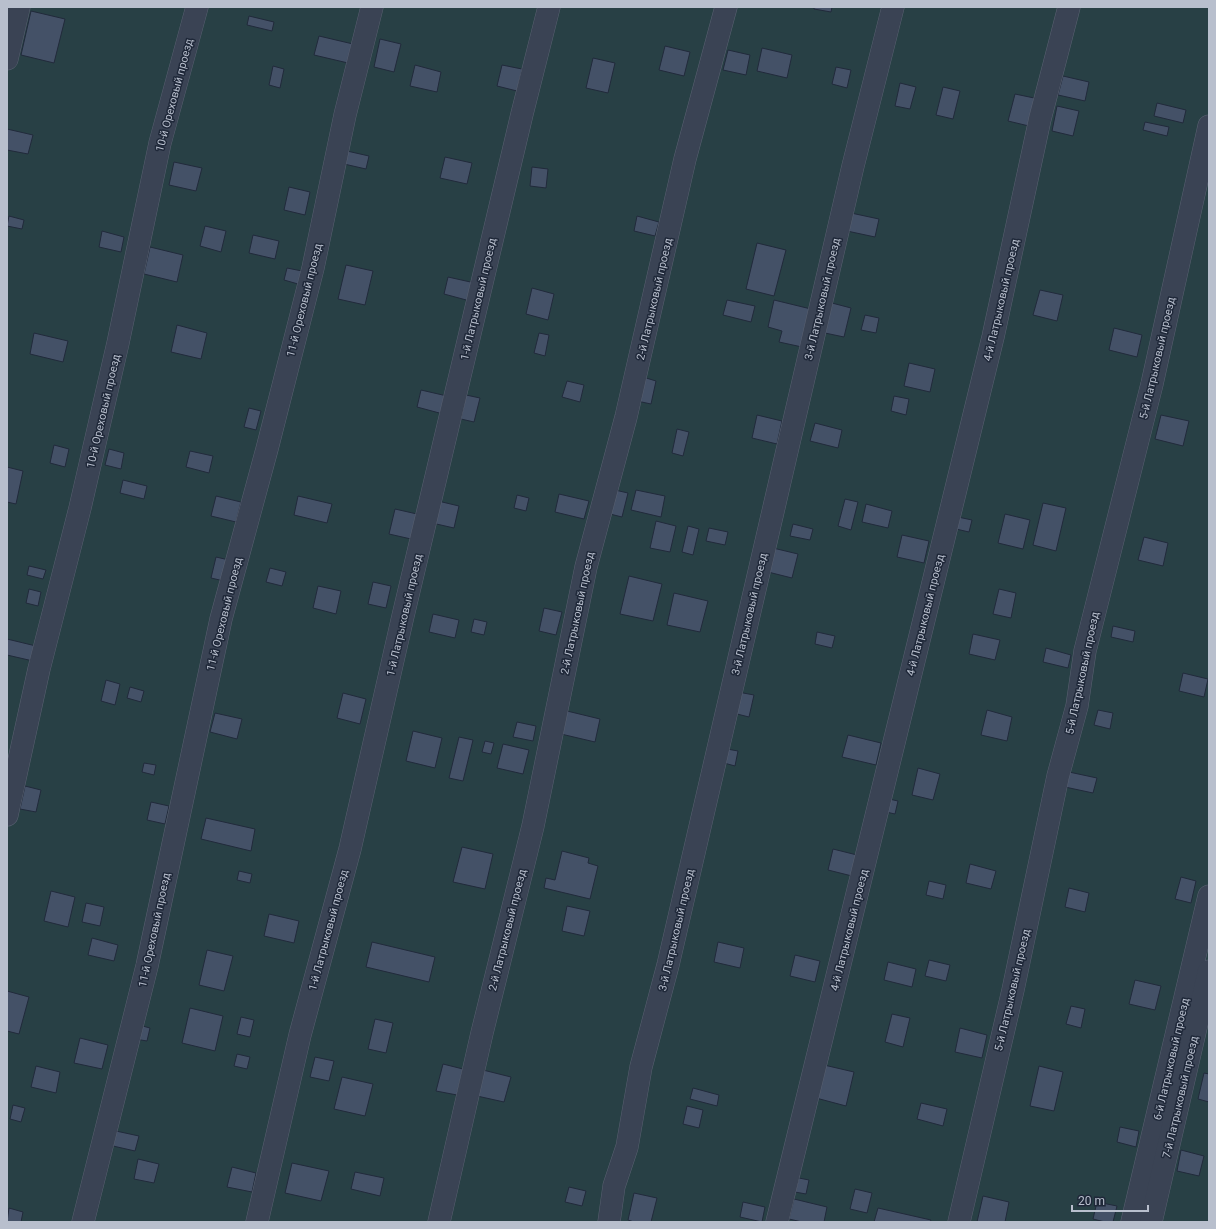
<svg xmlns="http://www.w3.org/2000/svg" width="1216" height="1229" viewBox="0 0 1216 1229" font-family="Roboto,sans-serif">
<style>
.green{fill:#284045}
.building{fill:#445167;stroke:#212a3b}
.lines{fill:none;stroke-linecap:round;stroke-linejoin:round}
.minor-casing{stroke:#596171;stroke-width:23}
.minor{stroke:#3a4354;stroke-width:22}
.labels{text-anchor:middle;stroke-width:3;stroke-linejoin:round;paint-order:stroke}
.street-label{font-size:11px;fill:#b8bfcd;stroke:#1f2839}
</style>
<rect width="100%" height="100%" fill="#253145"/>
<!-- green -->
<rect class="green" x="7" y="7" width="1202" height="1215"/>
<!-- building -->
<g class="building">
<path d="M 814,7 L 832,7 L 831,12 L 814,9 Z"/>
<path d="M 31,11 L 65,19 L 54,63 L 21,55 Z"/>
<path d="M 249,16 L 274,22 L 272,31 L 247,25 Z"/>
<path d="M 319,36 L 353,44 L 348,63 L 314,55 Z"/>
<path d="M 380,39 L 401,44 L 394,72 L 374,67 Z"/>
<path d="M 665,46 L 690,52 L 684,76 L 659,70 Z"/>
<path d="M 762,48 L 792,55 L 787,78 L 757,71 Z"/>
<path d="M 728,50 L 750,55 L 746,75 L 723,70 Z"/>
<path d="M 593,58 L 615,63 L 608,93 L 586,88 Z"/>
<path d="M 415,65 L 441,72 L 437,92 L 410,86 Z"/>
<path d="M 502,65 L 522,69 L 517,91 L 497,86 Z"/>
<path d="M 273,66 L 284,69 L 280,88 L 269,85 Z"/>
<path d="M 836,67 L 851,70 L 847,88 L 832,84 Z"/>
<path d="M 1063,76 L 1089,82 L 1085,101 L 1058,95 Z"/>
<path d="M 900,83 L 916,87 L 910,109 L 895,106 Z"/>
<path d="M 943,87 L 960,91 L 953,119 L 936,115 Z"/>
<path d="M 1015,94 L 1039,99 L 1033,127 L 1008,121 Z"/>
<path d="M 1157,103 L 1186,110 L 1183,123 L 1154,116 Z"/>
<path d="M 1057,106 L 1079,111 L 1073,136 L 1052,131 Z"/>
<path d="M 1145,122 L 1169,127 L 1167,136 L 1143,130 Z"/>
<path d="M 7,129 L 33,135 L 28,154 L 7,150 Z"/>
<path d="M 347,151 L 369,156 L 366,169 L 344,164 Z"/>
<path d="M 445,157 L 472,163 L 467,184 L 440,178 Z"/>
<path d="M 174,162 L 202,168 L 196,191 L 169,185 Z"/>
<path d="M 532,167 L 548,169 L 546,188 L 530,186 Z"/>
<path d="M 289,187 L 310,192 L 305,215 L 284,210 Z"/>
<path d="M 851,213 L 879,219 L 875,237 L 847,231 Z"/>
<path d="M 9,216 L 24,220 L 22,229 L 7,226 Z"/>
<path d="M 637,216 L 659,222 L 655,236 L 634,231 Z"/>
<path d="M 205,226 L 226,231 L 221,252 L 200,246 Z"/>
<path d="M 102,231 L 124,237 L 121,252 L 99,247 Z"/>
<path d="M 253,235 L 279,241 L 275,259 L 249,253 Z"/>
<path d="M 757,243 L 786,250 L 774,296 L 746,289 Z"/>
<path d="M 150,247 L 183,255 L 177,282 L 144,274 Z"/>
<path d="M 346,265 L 373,271 L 365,305 L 338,299 Z"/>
<path d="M 287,268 L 302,271 L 298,284 L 284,280 Z"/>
<path d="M 448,277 L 475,283 L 470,301 L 444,294 Z"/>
<path d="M 532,288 L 554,294 L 548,320 L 526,314 Z"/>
<path d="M 1040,290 L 1063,295 L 1057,321 L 1033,315 Z"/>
<path d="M 727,300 L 755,306 L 751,322 L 723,315 Z"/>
<path d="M 774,300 L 811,309 L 802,347 L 779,342 L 782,331 L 768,327 Z"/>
<path d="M 832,303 L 851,308 L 844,337 L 825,333 Z"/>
<path d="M 865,315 L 879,318 L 876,333 L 861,330 Z"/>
<path d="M 177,325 L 207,333 L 201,359 L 171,352 Z"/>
<path d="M 1114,328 L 1142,335 L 1137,357 L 1109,350 Z"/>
<path d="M 34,333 L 68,341 L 63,362 L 30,354 Z"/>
<path d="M 539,333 L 549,335 L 545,356 L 534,353 Z"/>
<path d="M 909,363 L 935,369 L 930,392 L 904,386 Z"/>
<path d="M 643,377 L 656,381 L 651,404 L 637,401 Z"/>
<path d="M 567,381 L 584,385 L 580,402 L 562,397 Z"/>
<path d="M 421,390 L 447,396 L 443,414 L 417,407 Z"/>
<path d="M 466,395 L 480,398 L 474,422 L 461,419 Z"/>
<path d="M 894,396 L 909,399 L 906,415 L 891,411 Z"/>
<path d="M 249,408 L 261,411 L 256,430 L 244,427 Z"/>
<path d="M 757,415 L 782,421 L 777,444 L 752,438 Z"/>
<path d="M 1161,415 L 1189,421 L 1183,446 L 1155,439 Z"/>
<path d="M 815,423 L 842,430 L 838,448 L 810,441 Z"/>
<path d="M 677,429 L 689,432 L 683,456 L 672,453 Z"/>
<path d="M 54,445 L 69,449 L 65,467 L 50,463 Z"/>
<path d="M 109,449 L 124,453 L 121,469 L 105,465 Z"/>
<path d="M 190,451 L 213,456 L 209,473 L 186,467 Z"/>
<path d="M 7,467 L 23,471 L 16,504 L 7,502 Z"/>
<path d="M 123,480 L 147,486 L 144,499 L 120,493 Z"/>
<path d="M 615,490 L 628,493 L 622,517 L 610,514 Z"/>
<path d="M 636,490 L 665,496 L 661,517 L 631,510 Z"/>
<path d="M 559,494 L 589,501 L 584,519 L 555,512 Z"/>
<path d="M 517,495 L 529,498 L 526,511 L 514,508 Z"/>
<path d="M 216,496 L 241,502 L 236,522 L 211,516 Z"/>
<path d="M 298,496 L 332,504 L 327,523 L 294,515 Z"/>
<path d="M 845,499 L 858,502 L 851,530 L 838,526 Z"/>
<path d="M 438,501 L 459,506 L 454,528 L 432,523 Z"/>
<path d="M 1043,503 L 1066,508 L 1056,551 L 1033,545 Z"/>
<path d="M 866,504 L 892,511 L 888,528 L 862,522 Z"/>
<path d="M 395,509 L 417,514 L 411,539 L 389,534 Z"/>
<path d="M 1005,514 L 1030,520 L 1023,549 L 998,543 Z"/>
<path d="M 958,517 L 972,520 L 969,532 L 956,529 Z"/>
<path d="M 656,521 L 676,526 L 670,552 L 650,548 Z"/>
<path d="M 793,524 L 813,529 L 810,540 L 790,536 Z"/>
<path d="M 688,526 L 699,529 L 693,555 L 682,552 Z"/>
<path d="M 709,528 L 728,532 L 725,545 L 706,541 Z"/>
<path d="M 902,535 L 929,541 L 924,563 L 897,557 Z"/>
<path d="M 1144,537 L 1168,543 L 1163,566 L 1138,560 Z"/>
<path d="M 773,548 L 798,554 L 792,578 L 768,572 Z"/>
<path d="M 216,557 L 229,560 L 224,581 L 211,578 Z"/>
<path d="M 29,566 L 46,570 L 43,579 L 27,575 Z"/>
<path d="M 270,568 L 286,572 L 282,586 L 266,582 Z"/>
<path d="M 629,576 L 662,584 L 653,621 L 620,614 Z"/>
<path d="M 373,582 L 391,586 L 386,608 L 368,604 Z"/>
<path d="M 318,586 L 341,591 L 336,614 L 313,608 Z"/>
<path d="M 29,589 L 41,592 L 38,606 L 26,603 Z"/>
<path d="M 999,589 L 1016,593 L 1011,618 L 993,614 Z"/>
<path d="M 674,593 L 708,601 L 700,632 L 667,625 Z"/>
<path d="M 544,608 L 562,612 L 556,635 L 539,631 Z"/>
<path d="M 433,614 L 459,620 L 455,638 L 429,632 Z"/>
<path d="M 474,619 L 487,622 L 484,635 L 471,632 Z"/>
<path d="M 1113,626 L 1135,631 L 1133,642 L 1111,637 Z"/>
<path d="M 817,632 L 835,636 L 832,648 L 815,644 Z"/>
<path d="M 973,634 L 1000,640 L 995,660 L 969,654 Z"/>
<path d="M 7,639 L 36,646 L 33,661 L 7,655 Z"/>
<path d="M 1046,648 L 1071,655 L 1068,668 L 1043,662 Z"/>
<path d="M 1183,673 L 1208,679 L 1204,697 L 1179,691 Z"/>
<path d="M 106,680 L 120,684 L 115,705 L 101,701 Z"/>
<path d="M 130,687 L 144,691 L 141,702 L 127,698 Z"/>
<path d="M 738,692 L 754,695 L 749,717 L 733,713 Z"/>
<path d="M 343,693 L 366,699 L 360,724 L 337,718 Z"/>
<path d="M 987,710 L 1012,717 L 1007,741 L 981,735 Z"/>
<path d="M 1098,710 L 1113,713 L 1110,729 L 1094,725 Z"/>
<path d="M 567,711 L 600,719 L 595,742 L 561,734 Z"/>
<path d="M 215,713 L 242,719 L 237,739 L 210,732 Z"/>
<path d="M 517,722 L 536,726 L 533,741 L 513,737 Z"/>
<path d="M 413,731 L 442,738 L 435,768 L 406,761 Z"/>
<path d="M 848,735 L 881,743 L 876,765 L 842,757 Z"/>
<path d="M 459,737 L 473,740 L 463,781 L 449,778 Z"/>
<path d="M 485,741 L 494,743 L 491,754 L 482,752 Z"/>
<path d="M 503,744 L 529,750 L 523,774 L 497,768 Z"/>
<path d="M 727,749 L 738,751 L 735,766 L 724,763 Z"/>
<path d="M 144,763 L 156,765 L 154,775 L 142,772 Z"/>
<path d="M 918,768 L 940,774 L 933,800 L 912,795 Z"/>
<path d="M 1069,772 L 1097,778 L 1093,793 L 1065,787 Z"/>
<path d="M 25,786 L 41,790 L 36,812 L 20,809 Z"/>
<path d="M 889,799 L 898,801 L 895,814 L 886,812 Z"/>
<path d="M 151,802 L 169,806 L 165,824 L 147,820 Z"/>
<path d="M 206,818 L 255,829 L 251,851 L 201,839 Z"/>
<path d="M 462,847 L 493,854 L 485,889 L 453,882 Z"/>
<path d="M 833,849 L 857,855 L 852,876 L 828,870 Z"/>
<path d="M 562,851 L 589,858 L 588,863 L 598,866 L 590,899 L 544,888 L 546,878 L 555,880 Z"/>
<path d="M 970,864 L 996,871 L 991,889 L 966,883 Z"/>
<path d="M 239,871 L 252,874 L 250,883 L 237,880 Z"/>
<path d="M 1181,877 L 1196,881 L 1191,903 L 1175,899 Z"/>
<path d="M 929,881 L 946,885 L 943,899 L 926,895 Z"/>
<path d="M 1069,888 L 1089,893 L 1085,912 L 1065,907 Z"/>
<path d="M 51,891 L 75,897 L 68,927 L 44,921 Z"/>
<path d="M 86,903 L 104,907 L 100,926 L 82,922 Z"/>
<path d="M 567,906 L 590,911 L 584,936 L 562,931 Z"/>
<path d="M 269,914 L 299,921 L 294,943 L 264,936 Z"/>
<path d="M 92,938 L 118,945 L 114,961 L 88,955 Z"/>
<path d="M 372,942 L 435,957 L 429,982 L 366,967 Z"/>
<path d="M 718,942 L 744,948 L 740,968 L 714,962 Z"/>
<path d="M 207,950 L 233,956 L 224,991 L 199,985 Z"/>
<path d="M 795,955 L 820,961 L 815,982 L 790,976 Z"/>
<path d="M 929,960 L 950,965 L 946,981 L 925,976 Z"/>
<path d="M 888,962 L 916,969 L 912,987 L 884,980 Z"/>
<path d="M 1135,980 L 1161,986 L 1155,1010 L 1129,1004 Z"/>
<path d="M 7,991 L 29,997 L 19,1034 L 7,1031 Z"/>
<path d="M 1071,1006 L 1085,1009 L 1081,1028 L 1066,1024 Z"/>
<path d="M 190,1008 L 223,1016 L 215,1051 L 182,1043 Z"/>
<path d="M 892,1014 L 910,1018 L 903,1047 L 885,1042 Z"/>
<path d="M 241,1017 L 254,1020 L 250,1037 L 237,1034 Z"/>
<path d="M 375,1019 L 393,1023 L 386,1053 L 368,1049 Z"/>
<path d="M 139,1025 L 150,1028 L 147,1041 L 135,1039 Z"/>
<path d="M 960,1028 L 987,1035 L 982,1058 L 955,1052 Z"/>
<path d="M 80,1038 L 108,1045 L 102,1069 L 74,1063 Z"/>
<path d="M 237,1054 L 250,1057 L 247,1069 L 234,1066 Z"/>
<path d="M 315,1057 L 334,1061 L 329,1081 L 310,1077 Z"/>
<path d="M 443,1064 L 463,1069 L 457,1095 L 436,1091 Z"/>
<path d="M 824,1065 L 854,1072 L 846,1106 L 816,1098 Z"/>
<path d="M 36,1066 L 60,1072 L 56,1093 L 31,1087 Z"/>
<path d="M 1039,1066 L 1063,1072 L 1054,1111 L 1030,1106 Z"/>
<path d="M 483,1070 L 511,1077 L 504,1102 L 477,1096 Z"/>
<path d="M 1204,1073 L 1209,1074 L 1209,1102 L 1198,1099 Z"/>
<path d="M 342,1077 L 373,1084 L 365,1116 L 334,1109 Z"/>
<path d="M 693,1088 L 719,1095 L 717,1106 L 690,1099 Z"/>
<path d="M 921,1103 L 947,1109 L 943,1126 L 917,1119 Z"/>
<path d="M 13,1105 L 25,1108 L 21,1122 L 10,1119 Z"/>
<path d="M 687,1106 L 703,1110 L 699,1128 L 683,1124 Z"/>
<path d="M 1120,1127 L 1139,1131 L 1136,1147 L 1117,1142 Z"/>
<path d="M 116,1131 L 139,1136 L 135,1151 L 113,1146 Z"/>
<path d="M 1181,1150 L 1204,1156 L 1199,1176 L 1177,1171 Z"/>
<path d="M 138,1159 L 159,1164 L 154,1183 L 134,1179 Z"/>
<path d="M 292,1163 L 329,1171 L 321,1201 L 285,1193 Z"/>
<path d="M 232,1167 L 256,1173 L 252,1192 L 227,1187 Z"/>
<path d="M 355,1172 L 384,1178 L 380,1196 L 351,1189 Z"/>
<path d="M 799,1178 L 809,1180 L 806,1194 L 795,1192 Z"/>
<path d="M 569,1187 L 586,1191 L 582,1206 L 565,1202 Z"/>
<path d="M 855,1189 L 872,1193 L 867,1213 L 850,1209 Z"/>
<path d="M 634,1193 L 657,1198 L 651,1222 L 634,1222 L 628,1220 Z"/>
<path d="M 983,1196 L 1009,1202 L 1005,1222 L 977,1222 Z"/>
<path d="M 794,1199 L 827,1207 L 824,1222 L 802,1222 L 789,1219 Z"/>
<path d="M 743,1202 L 765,1207 L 762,1222 L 740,1217 Z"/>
<path d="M 1097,1202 L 1117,1206 L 1113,1222 L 1105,1222 L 1093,1219 Z"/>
<path d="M 9,1208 L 23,1212 L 21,1222 L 7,1222 Z"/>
<path d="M 878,1208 L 931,1220 L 930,1222 L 874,1222 Z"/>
</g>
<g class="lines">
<defs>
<g id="minor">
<path d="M 7,59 L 19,7"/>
<path d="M 7,815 L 39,669 L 80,508 L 118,343 L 160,143 L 197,7"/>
<path d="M 83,1222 L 147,966 L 221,619 L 267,449 L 313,268 L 345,115 L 372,7"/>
<path d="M 257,1222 L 300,1035 L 350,849 L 403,616 L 522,114 L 549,7"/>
<path d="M 439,1222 L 482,1033 L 533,826 L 586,567 L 626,417 L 685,159 L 726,7"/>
<path d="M 609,1222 L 614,1186 L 627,1147 L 641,1067 L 668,965 L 853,166 L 893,7"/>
<path d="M 777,1222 L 993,337 L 1040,119 L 1069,7"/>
<path d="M 959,1222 L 1013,990 L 1058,776 L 1077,706 L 1085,651 L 1152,384 L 1209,126"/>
<path d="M 1132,1222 L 1209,896"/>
<path d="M 1151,1222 L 1209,971"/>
</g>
</defs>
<!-- minor casing -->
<use href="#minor" class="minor-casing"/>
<!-- minor -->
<use href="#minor" class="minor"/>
</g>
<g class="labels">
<!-- street labels -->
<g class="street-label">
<text transform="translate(174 95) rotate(-75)" y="4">10-й Ореховый проезд</text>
<text transform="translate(478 299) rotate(-77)" y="4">1-й Латрыковый проезд</text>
<text transform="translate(654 299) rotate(-77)" y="4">2-й Латрыковый проезд</text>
<text transform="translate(822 299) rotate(-77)" y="4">3-й Латрыковый проезд</text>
<text transform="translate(304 300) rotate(-76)" y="4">11-й Ореховый проезд</text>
<text transform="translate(1001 300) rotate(-77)" y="4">4-й Латрыковый проезд</text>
<text transform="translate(1157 358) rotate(-77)" y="4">5-й Латрыковый проезд</text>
<text transform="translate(103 411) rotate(-77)" y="4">10-й Ореховый проезд</text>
<text transform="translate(577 613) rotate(-78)" y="4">2-й Латрыковый проезд</text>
<text transform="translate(224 614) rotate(-76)" y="4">11-й Ореховый проезд</text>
<text transform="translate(749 614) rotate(-77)" y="4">3-й Латрыковый проезд</text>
<text transform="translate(404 615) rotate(-77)" y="4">1-й Латрыковый проезд</text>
<text transform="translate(925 615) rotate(-76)" y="4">4-й Латрыковый проезд</text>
<text transform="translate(1082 673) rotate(-78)" y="4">5-й Латрыковый проезд</text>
<text transform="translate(154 930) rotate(-78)" y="4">11-й Ореховый проезд</text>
<text transform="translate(328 930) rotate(-75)" y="4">1-й Латрыковый проезд</text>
<text transform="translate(507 930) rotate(-76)" y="4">2-й Латрыковый проезд</text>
<text transform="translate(676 930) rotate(-77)" y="4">3-й Латрыковый проезд</text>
<text transform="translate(849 930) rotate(-76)" y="4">4-й Латрыковый проезд</text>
<text transform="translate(1012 990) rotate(-77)" y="4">5-й Латрыковый проезд</text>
<text transform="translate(1171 1059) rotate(-77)" y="4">6-й Латрыковый проезд</text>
<text transform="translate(1180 1097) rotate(-77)" y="4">7-й Латрыковый проезд</text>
</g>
</g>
<!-- border -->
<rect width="1216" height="1229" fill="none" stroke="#b8bfcd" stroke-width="16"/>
<!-- scale -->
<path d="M1072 1205v6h76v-6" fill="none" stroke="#b8bfcd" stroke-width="2"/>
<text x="1078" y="1205" font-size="12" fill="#b8bfcd" stroke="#1f2839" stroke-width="3" paint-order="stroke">20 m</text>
</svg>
